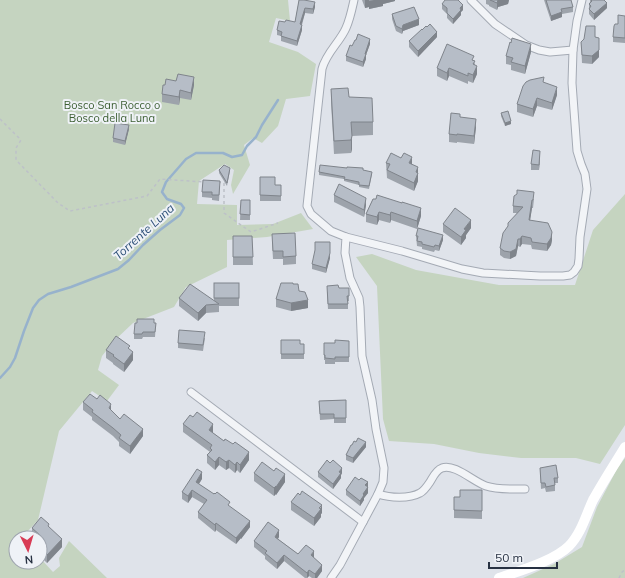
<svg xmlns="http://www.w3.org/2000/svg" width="625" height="578" viewBox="0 0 625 578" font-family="Mulish,sans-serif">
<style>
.green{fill:#c5d4c0}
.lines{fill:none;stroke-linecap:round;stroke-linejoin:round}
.stream{stroke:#97b2cc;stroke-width:2.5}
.street-casing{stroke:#a4aab4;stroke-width:9}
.path{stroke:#bdc1c8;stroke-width:1.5;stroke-dasharray:3 3;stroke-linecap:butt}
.street{stroke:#f2f4f7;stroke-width:7}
.secondary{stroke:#fff;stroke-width:10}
.wall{fill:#9da3ab}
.shaded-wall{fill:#7f848b}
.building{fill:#b6bdc7;stroke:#7f848b}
.labels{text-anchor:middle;stroke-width:4;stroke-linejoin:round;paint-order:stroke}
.park-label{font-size:11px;fill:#3c5f33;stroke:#eff2f7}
.water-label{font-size:12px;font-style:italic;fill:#2e5179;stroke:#eff2f7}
</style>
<rect width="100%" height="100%" fill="#dfe3ea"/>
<!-- green -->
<g class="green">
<path d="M 0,0 L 288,0 L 290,21 L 276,18 L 269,42 L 298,52 L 316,64 L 310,96 L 286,99 L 278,126 L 262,143 L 253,138 L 244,145 L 250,165 L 233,194 L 231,185 L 234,170 L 225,164 L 199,181 L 197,204 L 237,205 L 237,225 L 273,224 L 301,213 L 313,229 L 267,237 L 227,240 L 227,267 L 186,287 L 174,307 L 133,323 L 114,341 L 102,356 L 98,370 L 119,385 L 107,401 L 92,391 L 59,431 L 38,520 L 27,532 L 26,538 L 16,538 L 16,562 L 40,562 L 40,558 L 53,572 L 60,566 L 59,558 L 69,541 L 107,578 L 0,578 Z"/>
<path d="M 625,194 L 625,425 L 600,464 L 576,458 L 521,458 L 479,453 L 434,444 L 389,441 L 383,419 L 377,286 L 356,257 L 372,254 L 416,270 L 499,285 L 575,285 L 593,230 Z"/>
<path d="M 625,458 L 625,578 L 523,578 L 554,564 L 582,547 L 597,507 L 617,469 Z"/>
</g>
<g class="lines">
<!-- stream -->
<path class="stream" d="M 0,378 L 10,367 L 15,358 L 24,331 L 33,308 L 39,300 L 48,294 L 71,287 L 118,269 L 129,260 L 143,245 L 160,230 L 180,215 L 184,208 L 181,204 L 167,199 L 162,192 L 166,182 L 186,159 L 196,153 L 223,153 L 232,157 L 242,155 L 247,146 L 256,137 L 262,125 L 278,100"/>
<defs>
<g id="street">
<path d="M 471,0 L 495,24 L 526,45 L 539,50 L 550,52 L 573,50"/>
<path d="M 346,237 L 402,251 L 462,269 L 483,273 L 540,276 L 563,276 L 570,275 L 574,272 L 578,266 L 579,259 L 580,237 L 587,189 L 585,174 L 581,164 L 577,151 L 572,83 L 573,50 L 577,21 L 582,0"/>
<path d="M 191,392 L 363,522"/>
<path d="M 378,494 C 390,498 409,499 420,493 C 424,491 428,485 430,482 C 433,477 436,470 442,468 C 454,463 474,482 486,486 C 498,490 512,489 525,489"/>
<path d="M 331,578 L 340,565 L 378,494 L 383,482 L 384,468 L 376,429 L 372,400 L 362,356 L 360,307 L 359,298 L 350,278 L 345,253 L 346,237 L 331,231 L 311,214 L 307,206 L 322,69 C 326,53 340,42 346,28 C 350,19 352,9 354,0"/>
</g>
</defs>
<!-- street casing -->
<use href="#street" class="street-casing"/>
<!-- path -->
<g class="path">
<path d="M 0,119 L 21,140 L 16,148 L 16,160 L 58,203 L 70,211 L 147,196 L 160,179 L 204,182"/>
<path d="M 218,182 L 224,183 L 224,213 L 251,232 L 278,223"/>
<path d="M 619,578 L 622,572 L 625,570"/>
</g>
<!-- street -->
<use href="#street" class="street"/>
<!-- secondary -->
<path class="secondary" d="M 499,578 C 519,571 554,561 569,546 C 581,534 586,515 593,500 C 603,482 614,465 625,447"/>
</g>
<!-- wall -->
<g class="wall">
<path d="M 299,0 L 315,7 L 313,14 L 305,13 L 302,25 L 302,30 L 297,46 L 281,41 L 281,36 L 277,35 L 277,30 L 295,22 Z"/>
<path d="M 362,0 L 395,0 L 395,1 L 383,4 L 383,6 L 369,9 L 369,7 L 365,8 Z"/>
<path d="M 486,0 L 509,0 L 508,4 L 498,7 L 497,10 L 489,6 L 489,5 L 486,4 Z"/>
<path d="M 544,0 L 571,0 L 573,7 L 573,12 L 562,14 L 562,17 L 551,21 Z"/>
<path d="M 590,0 L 604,0 L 607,8 L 594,20 L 589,14 L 589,4 L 590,2 Z"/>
<path d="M 442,4 L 463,10 L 461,12 L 461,15 L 453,24 L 447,18 L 447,14 L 442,9 Z"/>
<path d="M 392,14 L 419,25 L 403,31 L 402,34 L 396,31 L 392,19 Z"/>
<path d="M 625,16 L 625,43 L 613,42 L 613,37 L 618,24 Z"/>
<path d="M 437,37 L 418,57 L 409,47 L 409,41 Z"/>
<path d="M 595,37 L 599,57 L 592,64 L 582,63 L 581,42 Z"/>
<path d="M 370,44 L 366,55 L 366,59 L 363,67 L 346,61 L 346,56 L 352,46 Z"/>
<path d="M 531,52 L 525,74 L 511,70 L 511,65 L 506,64 L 506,56 Z"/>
<path d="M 474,60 L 477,74 L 473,83 L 468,81 L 468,84 L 449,76 L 447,81 L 437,76 L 437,68 Z"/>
<path d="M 544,83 L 557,95 L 552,110 L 537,106 L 533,117 L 517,112 L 517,104 Z"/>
<path d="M 194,85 L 191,100 L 180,98 L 179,105 L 162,102 L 162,94 Z"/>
<path d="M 331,89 L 349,97 L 373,122 L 373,135 L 352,136 L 352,149 L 351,153 L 334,154 L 331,102 Z"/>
<path d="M 501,113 L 511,124 L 505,126 L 501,116 Z"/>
<path d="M 460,117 L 476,127 L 474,144 L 457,142 L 457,143 L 449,142 L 449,134 Z"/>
<path d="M 129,129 L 125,145 L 113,142 L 113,138 Z"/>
<path d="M 540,157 L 539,170 L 531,170 L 531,164 Z"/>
<path d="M 386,163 L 412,165 L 418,173 L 418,181 L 414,191 L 387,178 Z"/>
<path d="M 219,170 L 230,171 L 227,186 L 219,173 Z"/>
<path d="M 363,170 L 372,174 L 369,189 L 359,187 L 359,185 L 344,181 L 344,179 L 319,175 L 319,172 Z"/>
<path d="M 260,177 L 275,185 L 281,185 L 281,201 L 260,201 Z"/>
<path d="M 220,186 L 219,201 L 212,200 L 212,198 L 202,197 L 202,192 Z"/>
<path d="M 334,195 L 366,205 L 364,217 L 334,202 Z"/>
<path d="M 373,199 L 421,216 L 417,229 L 391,220 L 390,223 L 379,220 L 377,225 L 366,222 L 366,214 Z"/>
<path d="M 534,199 L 533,208 L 532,208 L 530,220 L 552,240 L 551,245 L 547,251 L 532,249 L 531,245 L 522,244 L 520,247 L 518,246 L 516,256 L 510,259 L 504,258 L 500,255 L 500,248 L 508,226 L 517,213 L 513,213 L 513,206 Z"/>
<path d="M 241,200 L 250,206 L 250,220 L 240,220 Z"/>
<path d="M 443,224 L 471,228 L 466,235 L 466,238 L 461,245 L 443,232 Z"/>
<path d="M 233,236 L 252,236 L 253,265 L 233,265 Z"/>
<path d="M 416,236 L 443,240 L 439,251 L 435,250 L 434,252 L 422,249 L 422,247 L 417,246 Z"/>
<path d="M 272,242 L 296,256 L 296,264 L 283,265 L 283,259 L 273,259 Z"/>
<path d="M 330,258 L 326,273 L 312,269 L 312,264 Z"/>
<path d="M 214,283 L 239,283 L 239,306 L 219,306 L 219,312 L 206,313 L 198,321 L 179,306 L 179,298 L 214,300 Z"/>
<path d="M 293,284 L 299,291 L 308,308 L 291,311 L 276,307 L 276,299 Z"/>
<path d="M 339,288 L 349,288 L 349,301 L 348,301 L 348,309 L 328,309 L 327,292 Z"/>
<path d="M 154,323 L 156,323 L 155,337 L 143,337 L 142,339 L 134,339 L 134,334 Z"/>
<path d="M 205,338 L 203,351 L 178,348 L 178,343 Z"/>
<path d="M 281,340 L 300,344 L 304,344 L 304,359 L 281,359 Z"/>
<path d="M 349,341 L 349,362 L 335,362 L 335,364 L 325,364 L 325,360 L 324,360 L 324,343 L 335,343 Z"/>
<path d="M 106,350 L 130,350 L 133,360 L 124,372 L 113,364 L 113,363 L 106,358 Z"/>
<path d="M 346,400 L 346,423 L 334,423 L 334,419 L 320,420 L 319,401 Z"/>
<path d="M 83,402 L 111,411 L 120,419 L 143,436 L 130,454 L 119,446 L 119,442 L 113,436 L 92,420 L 92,417 L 83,410 Z"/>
<path d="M 183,424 L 213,433 L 249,460 L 240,473 L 237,470 L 235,473 L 229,468 L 226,470 L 219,465 L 215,470 L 207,463 L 207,455 L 210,452 L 183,432 Z"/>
<path d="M 352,445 L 366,447 L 353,463 L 346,460 L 346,455 Z"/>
<path d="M 330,463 L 342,473 L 341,475 L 341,478 L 333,489 L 318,477 L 318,472 Z"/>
<path d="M 540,468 L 558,478 L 558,483 L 555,483 L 555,491 L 546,492 L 545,488 L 541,489 Z"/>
<path d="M 254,473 L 285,482 L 276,495 L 276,494 L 274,496 L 254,481 Z"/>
<path d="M 202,479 L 199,484 L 230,507 L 250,527 L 241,539 L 241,538 L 236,544 L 216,530 L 215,532 L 198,518 L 198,512 L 204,504 L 192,497 L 188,503 L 182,499 L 182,492 Z"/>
<path d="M 368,487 L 368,493 L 364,498 L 364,500 L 360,506 L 346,495 L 346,490 Z"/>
<path d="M 482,490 L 482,519 L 454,518 L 454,497 L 460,497 Z"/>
<path d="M 291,502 L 322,513 L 321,514 L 321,517 L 314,526 L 291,510 Z"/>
<path d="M 49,527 L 62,547 L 47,563 L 42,558 L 42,554 L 40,552 L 40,538 L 34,538 L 32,536 L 32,528 Z"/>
<path d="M 279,537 L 278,539 L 298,554 L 314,558 L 322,571 L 317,578 L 312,578 L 309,576 L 307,578 L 305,578 L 284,561 L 277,569 L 265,559 L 265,556 L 254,547 L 254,541 Z"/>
</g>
<!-- shaded-wall -->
<g class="shaded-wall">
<path d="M 365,0 L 369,0 L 369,7 L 365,8 Z"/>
<path d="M 374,0 L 395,0 L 395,1 L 383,4 L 383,6 L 369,9 L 369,1 Z"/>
<path d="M 498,0 L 509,0 L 508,4 L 498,7 L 497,10 L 497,3 Z"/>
<path d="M 315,2 L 315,7 L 313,14 L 313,9 Z"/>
<path d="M 607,3 L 607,8 L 594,20 L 594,14 Z"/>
<path d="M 463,5 L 463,10 L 461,12 L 461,15 L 453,24 L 453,19 L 460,8 Z"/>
<path d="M 305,8 L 305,13 L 300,29 L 300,24 Z"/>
<path d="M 562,12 L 562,17 L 551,21 L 551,16 Z"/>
<path d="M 419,19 L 419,25 L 403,31 L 402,34 L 402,29 L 403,25 Z"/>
<path d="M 302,25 L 302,30 L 297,46 L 297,41 Z"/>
<path d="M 437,32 L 437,37 L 418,57 L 418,51 Z"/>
<path d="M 599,38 L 599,57 L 592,64 L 592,56 Z"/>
<path d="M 370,39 L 370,44 L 366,55 L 366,59 L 363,67 L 363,62 L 365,54 Z"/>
<path d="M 531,44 L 531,52 L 525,74 L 525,66 Z"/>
<path d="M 477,66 L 477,74 L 473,83 L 473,75 Z"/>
<path d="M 449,68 L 449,76 L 447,81 L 447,73 Z"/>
<path d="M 194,77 L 194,85 L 191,100 L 191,93 Z"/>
<path d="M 557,87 L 557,95 L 552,110 L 552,103 Z"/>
<path d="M 180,90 L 180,98 L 179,105 L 179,97 Z"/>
<path d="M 537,98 L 537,106 L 533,117 L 533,109 Z"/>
<path d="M 476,119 L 476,127 L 474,144 L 474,136 Z"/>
<path d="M 511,121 L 511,124 L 505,126 L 505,123 Z"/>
<path d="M 129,125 L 129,129 L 125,145 L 125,141 Z"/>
<path d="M 352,136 L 352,149 L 351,153 L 351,140 Z"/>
<path d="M 540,151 L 540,157 L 539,170 L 539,165 Z"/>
<path d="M 412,157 L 412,165 L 409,163 Z"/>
<path d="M 418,167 L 418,181 L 414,191 L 414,183 L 416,172 Z"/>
<path d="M 366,198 L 366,205 L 364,217 L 364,210 Z"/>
<path d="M 532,200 L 532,208 L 529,227 L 529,220 Z"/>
<path d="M 421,208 L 421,216 L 417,229 L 417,221 Z"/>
<path d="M 379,212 L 379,220 L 377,225 L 377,217 Z"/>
<path d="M 391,212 L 391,220 L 390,223 L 390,215 Z"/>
<path d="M 471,220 L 471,228 L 466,235 L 466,238 L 461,245 L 461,237 L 464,229 Z"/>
<path d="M 552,232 L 552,240 L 551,245 L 547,251 L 547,244 Z"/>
<path d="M 443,235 L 443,240 L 439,251 L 439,246 Z"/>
<path d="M 522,236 L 522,244 L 520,247 L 520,239 Z"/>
<path d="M 518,239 L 518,246 L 516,256 L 510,259 L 510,252 Z"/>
<path d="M 330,253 L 330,258 L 326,273 L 326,268 Z"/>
<path d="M 308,300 L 308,308 L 291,311 L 291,303 Z"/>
<path d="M 206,305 L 206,313 L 198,321 L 198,313 Z"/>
<path d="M 133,352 L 133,360 L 124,372 L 124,364 Z"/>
<path d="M 111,404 L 111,412 L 109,408 Z"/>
<path d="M 213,424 L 213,432 L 209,438 L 209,430 Z"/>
<path d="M 143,429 L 143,436 L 130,454 L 130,446 Z"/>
<path d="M 366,442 L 366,447 L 353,463 L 353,458 Z"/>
<path d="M 249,452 L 249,460 L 240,473 L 240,465 Z"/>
<path d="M 219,457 L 219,465 L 215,470 L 215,462 Z"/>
<path d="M 229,460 L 229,468 L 226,470 L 226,462 Z"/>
<path d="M 237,462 L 237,470 L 235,473 L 235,465 Z"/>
<path d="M 342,468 L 342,473 L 341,475 L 341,478 L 333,489 L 333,484 L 339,472 Z"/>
<path d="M 202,472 L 202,479 L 196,488 L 196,482 Z"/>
<path d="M 285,474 L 285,482 L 276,495 L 276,487 Z"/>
<path d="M 368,482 L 368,493 L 364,498 L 364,500 L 360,506 L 360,501 L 365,485 Z"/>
<path d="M 276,486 L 276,494 L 274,496 L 274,488 Z"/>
<path d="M 192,490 L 192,497 L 188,503 L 188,496 Z"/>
<path d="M 322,505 L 322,513 L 321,514 L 321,517 L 314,526 L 314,518 Z"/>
<path d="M 250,521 L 250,527 L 241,539 L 241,532 Z"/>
<path d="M 216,523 L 216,530 L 215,532 L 215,525 Z"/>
<path d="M 279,530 L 279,537 L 275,543 L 275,537 Z"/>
<path d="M 241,532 L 241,538 L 236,544 L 236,538 Z"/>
<path d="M 62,539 L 62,547 L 47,563 L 47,555 Z"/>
<path d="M 314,551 L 314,558 L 311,555 Z"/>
<path d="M 284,555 L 284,561 L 277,569 L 277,563 Z"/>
<path d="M 322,565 L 322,571 L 317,578 L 315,578 L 315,574 Z"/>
<path d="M 309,570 L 309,576 L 307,578 L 307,573 Z"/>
</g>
<!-- building -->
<g class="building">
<path d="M 299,0 L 304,0 L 315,2 L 313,9 L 305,8 L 300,24 L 302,25 L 297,41 L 281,36 L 282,32 L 277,30 L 279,21 L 285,22 L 286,20 L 295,22 Z"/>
<path d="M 445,0 L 458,0 L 463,5 L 460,8 L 461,10 L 453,19 L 447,13 L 447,8 L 442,4 Z"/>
<path d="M 490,0 L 498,0 L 497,3 Z"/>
<path d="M 546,0 L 571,0 L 573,7 L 561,9 L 562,12 L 551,16 Z"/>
<path d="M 591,0 L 604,0 L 607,3 L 594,14 L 589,9 L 591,6 L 589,4 L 592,1 Z"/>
<path d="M 414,7 L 419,19 L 403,25 L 402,29 L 396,26 L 392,14 Z"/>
<path d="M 618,15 L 625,16 L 625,38 L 613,37 L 614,26 L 615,24 L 618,24 Z"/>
<path d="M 430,24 L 437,32 L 418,51 L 409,41 L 422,29 L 422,30 L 426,26 L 427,27 Z"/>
<path d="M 586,26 L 595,26 L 595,37 L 599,38 L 599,50 L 592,56 L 582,55 L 581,42 L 584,39 Z"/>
<path d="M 358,34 L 370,39 L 365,54 L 366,54 L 363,62 L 346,56 L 350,45 L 352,46 L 355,40 L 356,40 Z"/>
<path d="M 512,38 L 531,44 L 525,66 L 511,62 L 513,58 L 506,56 L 510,42 L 511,43 Z"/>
<path d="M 447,44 L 474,56 L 472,60 L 475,61 L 473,64 L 477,66 L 473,75 L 468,73 L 468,76 L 449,68 L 447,73 L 437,68 Z"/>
<path d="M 178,74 L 194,77 L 191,93 L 180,90 L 179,97 L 162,94 L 163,85 L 165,85 L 166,79 L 176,81 Z"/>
<path d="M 544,77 L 543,82 L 557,87 L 552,103 L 537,98 L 533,109 L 517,104 L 523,86 L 526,82 L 530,80 Z"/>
<path d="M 348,88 L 349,97 L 372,98 L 373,122 L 351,122 L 352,136 L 351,140 L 334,141 L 331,89 Z"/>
<path d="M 508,111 L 511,121 L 505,123 L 501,113 Z"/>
<path d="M 451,113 L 460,114 L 460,117 L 476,119 L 474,136 L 457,134 L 457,135 L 449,134 Z"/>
<path d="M 115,123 L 129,125 L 125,141 L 113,138 Z"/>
<path d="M 533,150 L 540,151 L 539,165 L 531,164 Z"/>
<path d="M 391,153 L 401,158 L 404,153 L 412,157 L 409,163 L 418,167 L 416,172 L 418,173 L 414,183 L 387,170 L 390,164 L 386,163 Z"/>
<path d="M 224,165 L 230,168 L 227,183 L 219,170 Z"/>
<path d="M 320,165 L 347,168 L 347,167 L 363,168 L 363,170 L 372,172 L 369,186 L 359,185 L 359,182 L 344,179 L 345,177 L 319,172 Z"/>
<path d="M 260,177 L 275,177 L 275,185 L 281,185 L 281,196 L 260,195 Z"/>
<path d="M 203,180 L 220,181 L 219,195 L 212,195 L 212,192 L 202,192 Z"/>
<path d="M 339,184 L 366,198 L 364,210 L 334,195 Z"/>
<path d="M 517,190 L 534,192 L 533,200 L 532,200 L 529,220 L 548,223 L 552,232 L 551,238 L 547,244 L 532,242 L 531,238 L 522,236 L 520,239 L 518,239 L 516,249 L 510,252 L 504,251 L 500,248 L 503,233 L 508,226 L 508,223 L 523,207 L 513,206 L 514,196 L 517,194 Z"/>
<path d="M 377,195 L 402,203 L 402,202 L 421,208 L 417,221 L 391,212 L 390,215 L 379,212 L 377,217 L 366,214 L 373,199 L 376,199 Z"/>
<path d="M 241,200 L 250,200 L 250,215 L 240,214 Z"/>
<path d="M 455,208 L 471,220 L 464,229 L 466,230 L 461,237 L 443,224 Z"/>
<path d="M 418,228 L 443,235 L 439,246 L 435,245 L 434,247 L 422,244 L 422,242 L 417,241 L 418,236 L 416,236 Z"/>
<path d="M 295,233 L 296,256 L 283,257 L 283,251 L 273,251 L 272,234 Z"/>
<path d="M 233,236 L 252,236 L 253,257 L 233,257 Z"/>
<path d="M 315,242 L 330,242 L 330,253 L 326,268 L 312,264 L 315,250 Z"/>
<rect x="214" y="283" width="25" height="15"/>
<path d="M 281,283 L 293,283 L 293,284 L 298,284 L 299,291 L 305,292 L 308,300 L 291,303 L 276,299 Z"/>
<path d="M 190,284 L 219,304 L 206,305 L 198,313 L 179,298 Z"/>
<path d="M 338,285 L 339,288 L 349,288 L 349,296 L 347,296 L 348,304 L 328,304 L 327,286 Z"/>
<path d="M 137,319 L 154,319 L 154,323 L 156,323 L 155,332 L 143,332 L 142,334 L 134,334 L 135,323 L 137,323 Z"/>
<path d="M 179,330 L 205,332 L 203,345 L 178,343 Z"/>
<path d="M 116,336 L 130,346 L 128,348 L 133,352 L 124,364 L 113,356 L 114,355 L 106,350 Z"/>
<path d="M 281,340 L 300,340 L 300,344 L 304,344 L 304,354 L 281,354 Z"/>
<path d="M 335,340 L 349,341 L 349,357 L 335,357 L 335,359 L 325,358 L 325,355 L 324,355 L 324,343 L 335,343 Z"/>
<path d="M 90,394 L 97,399 L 100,395 L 111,404 L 109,408 L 120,419 L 124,414 L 143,429 L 130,446 L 119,438 L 121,435 L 113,428 L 92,412 L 93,410 L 83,402 Z"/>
<path d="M 346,400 L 346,418 L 334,418 L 334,414 L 320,414 L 319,401 Z"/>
<path d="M 197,412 L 213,424 L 209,430 L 224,441 L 225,439 L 233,444 L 235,442 L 249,452 L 240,465 L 237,462 L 235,465 L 229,460 L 226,462 L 219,457 L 215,462 L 207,455 L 212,450 L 210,448 L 212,445 L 183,424 L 190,415 L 193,417 Z"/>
<path d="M 358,438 L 366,442 L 353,458 L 346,455 L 351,445 L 352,445 L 354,441 L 356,442 Z"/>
<path d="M 327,460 L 330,463 L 333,460 L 342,468 L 339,472 L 341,473 L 333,484 L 318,472 Z"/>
<path d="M 262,462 L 274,471 L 276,468 L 285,474 L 276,487 L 276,486 L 274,488 L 254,473 Z"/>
<path d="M 556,465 L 558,478 L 554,478 L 555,485 L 546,487 L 545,483 L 541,483 L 540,468 Z"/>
<path d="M 197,469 L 202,472 L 196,482 L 214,494 L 214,493 L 215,494 L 217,492 L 230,502 L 228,505 L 250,521 L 241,532 L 236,538 L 216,523 L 215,525 L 198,512 L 207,500 L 192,490 L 188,496 L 182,492 Z"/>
<path d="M 355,477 L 359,480 L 361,478 L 368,482 L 365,485 L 368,487 L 363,494 L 364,495 L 360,501 L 346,490 Z"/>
<path d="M 460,490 L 482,490 L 482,511 L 454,510 L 454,497 L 460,497 Z"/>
<path d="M 302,491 L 322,505 L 319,508 L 321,509 L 314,518 L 291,502 L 298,493 L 300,495 Z"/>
<path d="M 41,517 L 49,524 L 48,526 L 62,539 L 47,555 L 42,550 L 44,548 L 40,544 L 40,538 L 39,538 L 41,536 L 32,528 Z"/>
<path d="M 268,522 L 279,530 L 275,537 L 298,554 L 306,545 L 314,551 L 311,555 L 322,565 L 315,574 L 309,570 L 307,573 L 284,555 L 277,563 L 265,553 L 267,551 L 254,541 Z"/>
</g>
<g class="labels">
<!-- park labels -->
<g class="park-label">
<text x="112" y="109">Bosco San Rocco o<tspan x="112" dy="13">Bosco della Luna</tspan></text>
</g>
<!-- water labels -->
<g class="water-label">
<text transform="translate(144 232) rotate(-42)" y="4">Torrente Luna</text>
</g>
</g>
<!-- north arrow -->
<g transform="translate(28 550) rotate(175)"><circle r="19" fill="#eff2f7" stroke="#9fa5af"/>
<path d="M0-3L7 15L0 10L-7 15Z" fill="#d83b55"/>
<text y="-6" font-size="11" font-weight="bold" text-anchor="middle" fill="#273142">N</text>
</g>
<!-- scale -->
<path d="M489 562v6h68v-6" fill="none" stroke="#273142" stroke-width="2"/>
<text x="495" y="562" font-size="12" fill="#273142" stroke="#eff2f7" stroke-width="3" paint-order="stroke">50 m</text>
</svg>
